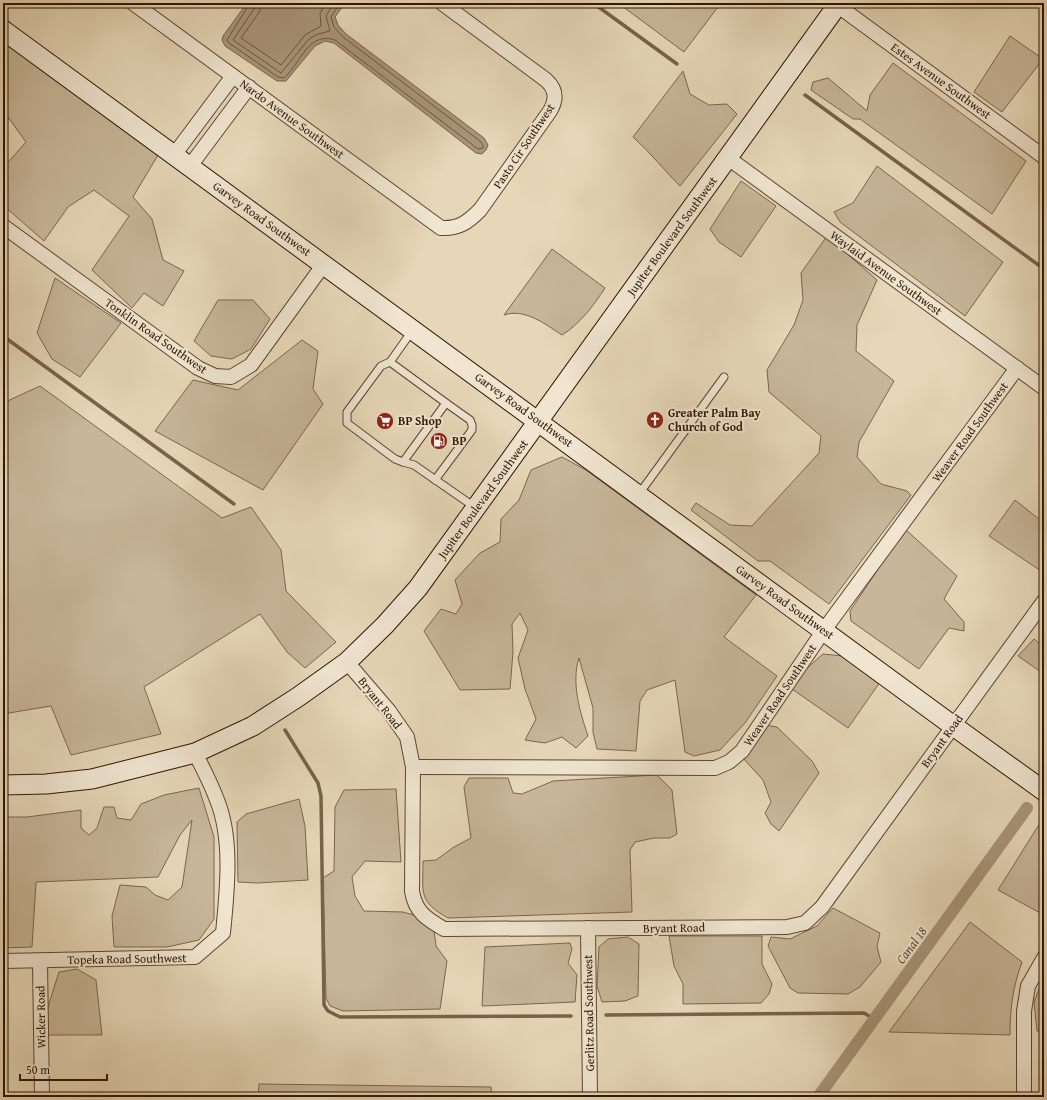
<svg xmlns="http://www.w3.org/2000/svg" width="1047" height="1100" viewBox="0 0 1047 1100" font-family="'Gentium Book Plus',serif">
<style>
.green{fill:#c7b699;stroke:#7c664c}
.water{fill:#a89579;stroke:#786249}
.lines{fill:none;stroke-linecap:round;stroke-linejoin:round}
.shore{stroke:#6c553c;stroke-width:1}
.stream{stroke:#786249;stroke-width:3.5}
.canal{stroke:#a89579;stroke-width:12}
.lane-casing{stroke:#5e462e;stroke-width:9}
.street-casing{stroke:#5e462e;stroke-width:16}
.secondary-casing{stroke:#301500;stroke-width:21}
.lane{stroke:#efe5d1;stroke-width:7}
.street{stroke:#efe5d1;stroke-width:14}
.secondary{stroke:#efe5d1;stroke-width:19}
.labels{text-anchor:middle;stroke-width:4;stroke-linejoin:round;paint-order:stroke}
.street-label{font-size:12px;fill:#301500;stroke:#efe5d1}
.poi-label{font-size:12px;font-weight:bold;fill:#301500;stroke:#efe5d1;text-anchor:start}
.water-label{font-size:13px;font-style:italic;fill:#604830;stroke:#efe5d1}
</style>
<rect width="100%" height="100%" fill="#e6d7b8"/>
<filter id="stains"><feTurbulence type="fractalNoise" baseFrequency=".005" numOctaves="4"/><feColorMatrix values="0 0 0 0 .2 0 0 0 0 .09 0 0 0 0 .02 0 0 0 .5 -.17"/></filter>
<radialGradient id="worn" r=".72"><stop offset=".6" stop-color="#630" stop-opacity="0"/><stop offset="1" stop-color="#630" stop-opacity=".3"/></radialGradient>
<!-- green -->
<g class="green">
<path d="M 623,3 L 721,3 L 684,52 L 622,6 Z"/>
<path d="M 1010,36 L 1043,59 L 1002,112 L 974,92 Z"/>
<path d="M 3,40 L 158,155 L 133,197 L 152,219 L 163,260 L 184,271 L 163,306 L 144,293 L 132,308 L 92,270 L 129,216 L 94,190 L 68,207 L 44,241 L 3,205 L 3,168 L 26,142 L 5,113 L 3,114 Z"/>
<path d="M 893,63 L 1026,161 L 992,214 L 860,119 L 853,119 L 811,90 L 813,82 L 828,78 L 867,111 L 870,95 Z"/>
<path d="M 683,71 L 690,94 L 709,105 L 727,104 L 737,114 L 680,186 C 664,170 650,152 633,137 Z"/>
<path d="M 877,166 L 1003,262 L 965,316 L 840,222 L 834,212 L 853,203 Z"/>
<path d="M 741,181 L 776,206 L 741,257 L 719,242 L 710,229 Z"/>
<path d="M 827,236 L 877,280 L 857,325 L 856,351 L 894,381 L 859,442 L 857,457 L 881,484 L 907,491 L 911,495 L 829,604 L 770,561 L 758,561 L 691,510 L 696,503 L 730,525 L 752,526 L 819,453 L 821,436 L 769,392 L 767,370 L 794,325 L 803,300 L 801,273 Z"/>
<path d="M 552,249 L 605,288 C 594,305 580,324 562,335 C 545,324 525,308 504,315 Z"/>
<path d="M 55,278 L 121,323 L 80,377 L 52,359 L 37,333 Z"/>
<path d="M 218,300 L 253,300 L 270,319 L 251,349 L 232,359 L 211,356 L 194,341 Z"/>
<path d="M 302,340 L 318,351 L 313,389 L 323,404 L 263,490 L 155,431 L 193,380 L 238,390 Z"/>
<path d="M 40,386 L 222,518 L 251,507 L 281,550 L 286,591 L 336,642 L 305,668 L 287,652 L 260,614 L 144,687 L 161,734 L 71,755 L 51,706 L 3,714 L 3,403 Z"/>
<path d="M 562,457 L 586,470 L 756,595 L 724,637 L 777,676 L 745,723 L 720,750 L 694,756 L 685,752 L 675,680 L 647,690 L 640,701 L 636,751 L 597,749 L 593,732 L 593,708 L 579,658 C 571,683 580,712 588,736 L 576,748 L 562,737 L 545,743 L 525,740 L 536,719 L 525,689 L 518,658 L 528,630 L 520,613 L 512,624 L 513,652 L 510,689 L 460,690 L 424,631 L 441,609 L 456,614 L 462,604 L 455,580 L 480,553 L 500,542 L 501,519 L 519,500 L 531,470 Z"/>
<path d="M 1015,500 L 1044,523 L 1044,573 L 989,536 Z"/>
<path d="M 905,529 L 957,576 L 944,599 L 964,622 L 964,631 L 949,628 L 919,669 L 851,621 L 850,611 Z"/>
<path d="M 1034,639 L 1044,647 L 1044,674 L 1018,656 Z"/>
<path d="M 823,654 L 843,656 L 880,682 L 848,728 L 792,689 L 805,670 Z"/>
<path d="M 765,725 L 777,727 L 812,761 L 819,773 L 779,831 L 771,824 L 765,813 L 771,802 L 763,780 L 742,757 Z"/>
<path d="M 657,775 L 672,790 L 677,834 L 670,838 L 654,838 L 635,842 L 630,850 L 632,912 L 448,918 C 418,901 423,893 423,861 L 436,860 L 454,847 L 471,838 L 464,787 L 469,778 L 508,778 L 513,793 L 522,794 L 553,781 Z"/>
<path d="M 199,788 L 214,837 L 214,919 L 199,940 L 167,947 L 114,947 L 112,916 L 120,885 L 146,887 L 155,895 L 168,900 L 182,887 L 192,820 L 180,835 L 158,877 L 36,882 L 32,947 L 3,948 L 3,817 L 27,817 L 81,810 L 81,828 L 89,835 L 97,828 L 104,807 L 114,807 L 117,818 L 131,820 L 141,804 L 164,795 Z"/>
<path d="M 396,789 L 401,862 L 365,861 L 352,877 L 355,896 L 364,911 L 403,912 L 414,915 L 434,930 L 436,946 L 447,961 L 440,1009 L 343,1011 L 330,1006 L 326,998 L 323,878 L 334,871 L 335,807 L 344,790 Z"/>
<path d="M 299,799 L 305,826 L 308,880 L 257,883 L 238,882 L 237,822 L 246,814 Z"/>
<path d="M 1044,819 L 1044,915 L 998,890 L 1040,823 Z"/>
<path d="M 833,908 L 880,933 L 877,947 L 881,962 L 860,987 L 848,994 L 798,993 L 790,988 L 768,946 L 771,937 L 790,939 L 817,926 Z"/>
<path d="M 970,922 L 1022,962 C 1013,987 1010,1007 1010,1035 L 889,1032 Z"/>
<path d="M 669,936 L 762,936 L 762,964 L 772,984 L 769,994 L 761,1003 L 683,1004 L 683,984 L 674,966 Z"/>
<path d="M 628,937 L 639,944 L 638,996 L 625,1001 L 602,1002 L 597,986 L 599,947 L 608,939 Z"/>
<path d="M 570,943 L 572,949 L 568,963 L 577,975 L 575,1002 L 482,1006 L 485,947 Z"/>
<path d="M 77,969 L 96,980 L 102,1035 L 48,1035 L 46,1013 L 59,972 Z"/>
<path d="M 1044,976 L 1044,1031 L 1037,1031 L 1034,1002 Z"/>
<path d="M 259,1084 L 491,1087 L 492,1097 L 258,1097 Z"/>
<path d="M 59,1093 L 94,1093 L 94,1097 L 58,1097 Z"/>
</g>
<!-- water -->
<path class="water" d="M 247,3 L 345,3 L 335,17 L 338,25 L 346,34 L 484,138 L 488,145 L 486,150 L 482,154 L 476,153 L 334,43 L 325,41 L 315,46 L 286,81 L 277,81 L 225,46 L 222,40 L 223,36 Z"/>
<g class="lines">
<!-- shore -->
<g class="shore">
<path d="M 250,3 L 227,40 L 229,43 L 278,77 L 284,78 C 301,63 308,31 335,40 L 478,149 L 483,148 L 483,145 L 480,141 L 343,37 L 334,27 L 331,17 L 340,3"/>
<path d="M 255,3 L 254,9 L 233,40 L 281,73 L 309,39 L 318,34 L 330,31 L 326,16 L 334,3"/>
<path d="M 261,3 L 260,11 L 241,38 L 281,65 L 305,35 L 321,26 L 320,13 L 326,3"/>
</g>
<!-- stream -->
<g class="stream">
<path d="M 593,3 L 677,64"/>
<path d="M 805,95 L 1044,269"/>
<path d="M 3,336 L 234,504"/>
<path d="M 285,730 L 318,783 L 321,796 L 324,1005 L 328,1011 L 340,1017 L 571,1016"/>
<path d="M 606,1015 L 864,1013 L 874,1019"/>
</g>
<!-- canal -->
<path class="canal" d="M 818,1097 L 1027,808"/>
<defs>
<g id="lane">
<path d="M 412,331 L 390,362 L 446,403 L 403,462 L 414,465 L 476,508"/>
<path d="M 390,362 L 381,366 L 347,412 L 347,423 L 395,459 L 403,462"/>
<path d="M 435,480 L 472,430 L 472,425 L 470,420 L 446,403"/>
<path d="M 639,494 L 724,377"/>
</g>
<g id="street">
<path d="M 133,3 L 441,228 C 459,229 468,222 480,210 L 550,111 C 557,99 556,89 546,80 L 442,3"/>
<path d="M 837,5 L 1044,157"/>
<path d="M 174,155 L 233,76"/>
<path d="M 728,158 L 1044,388"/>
<path d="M 190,166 L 249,87"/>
<path d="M 3,226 L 198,368 L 215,376 L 231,377 L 251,365 L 324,264"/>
<path d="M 347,662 L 389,711 L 407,737 L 413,767 L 412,891 C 415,912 427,919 444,929 L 787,927 L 805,923 L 822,907 L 1044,601"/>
<path d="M 413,767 L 715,768 L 729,762 L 742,751 L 824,630 L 1017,368"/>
<path d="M 588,928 L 590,1097"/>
<path d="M 3,961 L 195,957 L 223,933 C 227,892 233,839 217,800 C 211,784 203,768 195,753"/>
<path d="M 40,961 L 42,1097"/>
<path d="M 1024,1097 L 1024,1011 L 1028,986 L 1044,958"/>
</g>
<g id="secondary">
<path d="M 3,30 L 952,725 L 1044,791"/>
<path d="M 3,785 L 46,784 L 92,779 L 195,753 L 253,726 L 298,697 L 347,662 L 385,625 L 418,588 L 839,3"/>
</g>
</defs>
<!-- lane casing -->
<use href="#lane" class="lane-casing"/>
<!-- street casing -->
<use href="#street" class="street-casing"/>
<!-- secondary casing -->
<use href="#secondary" class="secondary-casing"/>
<!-- lane -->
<use href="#lane" class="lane"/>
<!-- street -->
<use href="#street" class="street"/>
<!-- secondary -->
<use href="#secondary" class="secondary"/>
</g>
<!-- icons -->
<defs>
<symbol id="church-disc" viewBox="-11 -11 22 22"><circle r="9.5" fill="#8f2418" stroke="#efe5d1"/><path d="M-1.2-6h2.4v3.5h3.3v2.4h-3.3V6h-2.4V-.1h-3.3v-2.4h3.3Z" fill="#fff"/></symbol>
<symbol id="supermarket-disc" viewBox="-11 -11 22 22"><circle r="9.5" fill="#8f2418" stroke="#efe5d1"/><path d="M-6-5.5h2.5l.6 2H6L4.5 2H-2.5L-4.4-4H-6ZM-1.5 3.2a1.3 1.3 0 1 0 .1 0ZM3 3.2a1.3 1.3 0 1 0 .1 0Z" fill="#fff"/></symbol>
<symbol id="fuel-disc" viewBox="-11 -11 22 22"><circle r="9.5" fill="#8f2418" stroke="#efe5d1"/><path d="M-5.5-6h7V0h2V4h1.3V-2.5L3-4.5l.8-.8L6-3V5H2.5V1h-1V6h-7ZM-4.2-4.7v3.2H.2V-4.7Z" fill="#fff"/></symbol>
</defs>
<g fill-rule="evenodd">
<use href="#church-disc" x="645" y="410" width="20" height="20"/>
<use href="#supermarket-disc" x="375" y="411" width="20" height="20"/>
<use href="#fuel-disc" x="429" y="431" width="20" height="20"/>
</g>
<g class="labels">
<!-- street labels -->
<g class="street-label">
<text transform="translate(941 81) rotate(36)" y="4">Estes Avenue Southwest</text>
<text transform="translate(292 119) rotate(36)" y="4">Nardo Avenue Southwest</text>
<text transform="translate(524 146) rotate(-56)" y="4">Pasto Cir Southwest</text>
<text transform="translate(262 219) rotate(36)" y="4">Garvey Road Southwest</text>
<text transform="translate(672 236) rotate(-54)" y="4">Jupiter Boulevard Southwest</text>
<text transform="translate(886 273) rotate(36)" y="4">Waylaid Avenue Southwest</text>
<text transform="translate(156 336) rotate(35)" y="4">Tonklin Road Southwest</text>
<text transform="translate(524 410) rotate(36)" y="4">Garvey Road Southwest</text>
<text transform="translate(970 432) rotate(-54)" y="4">Weaver Road Southwest</text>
<text transform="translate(483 499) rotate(-54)" y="4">Jupiter Boulevard Southwest</text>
<text transform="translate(785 602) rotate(36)" y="4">Garvey Road Southwest</text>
<text transform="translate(780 695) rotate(-56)" y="4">Weaver Road Southwest</text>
<text transform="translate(380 703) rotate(52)" y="4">Bryant Road</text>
<text transform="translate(942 741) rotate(-54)" y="4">Bryant Road</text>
<text transform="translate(674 928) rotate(-1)" y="4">Bryant Road</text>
<text transform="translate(127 959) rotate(-1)" y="4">Topeka Road Southwest</text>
<text transform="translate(589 1013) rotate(-91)" y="4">Gerlitz Road Southwest</text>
<text transform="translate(41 1017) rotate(-91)" y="4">Wicker Road</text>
</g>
<!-- poi labels -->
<g class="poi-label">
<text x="668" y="417">Greater Palm Bay<tspan x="668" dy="14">Church of God</tspan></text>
<text x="398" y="425">BP Shop</text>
<text x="452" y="445">BP</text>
</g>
<!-- water labels -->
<g class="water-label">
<text transform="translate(911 945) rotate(-54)" y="5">Canal 18</text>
</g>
</g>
<!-- margin -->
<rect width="1047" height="1100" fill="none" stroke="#e6d7b8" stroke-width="16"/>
<rect x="4" y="4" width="1039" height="1092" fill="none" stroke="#301500" stroke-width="2"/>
<rect x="8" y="8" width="1031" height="1084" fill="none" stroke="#301500"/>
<!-- scale -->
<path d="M20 1074v6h87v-6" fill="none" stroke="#301500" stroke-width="2"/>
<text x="26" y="1074" font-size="12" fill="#301500" stroke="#efe5d1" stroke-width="3" paint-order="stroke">50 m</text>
<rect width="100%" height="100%" filter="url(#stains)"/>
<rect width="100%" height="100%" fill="url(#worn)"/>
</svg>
